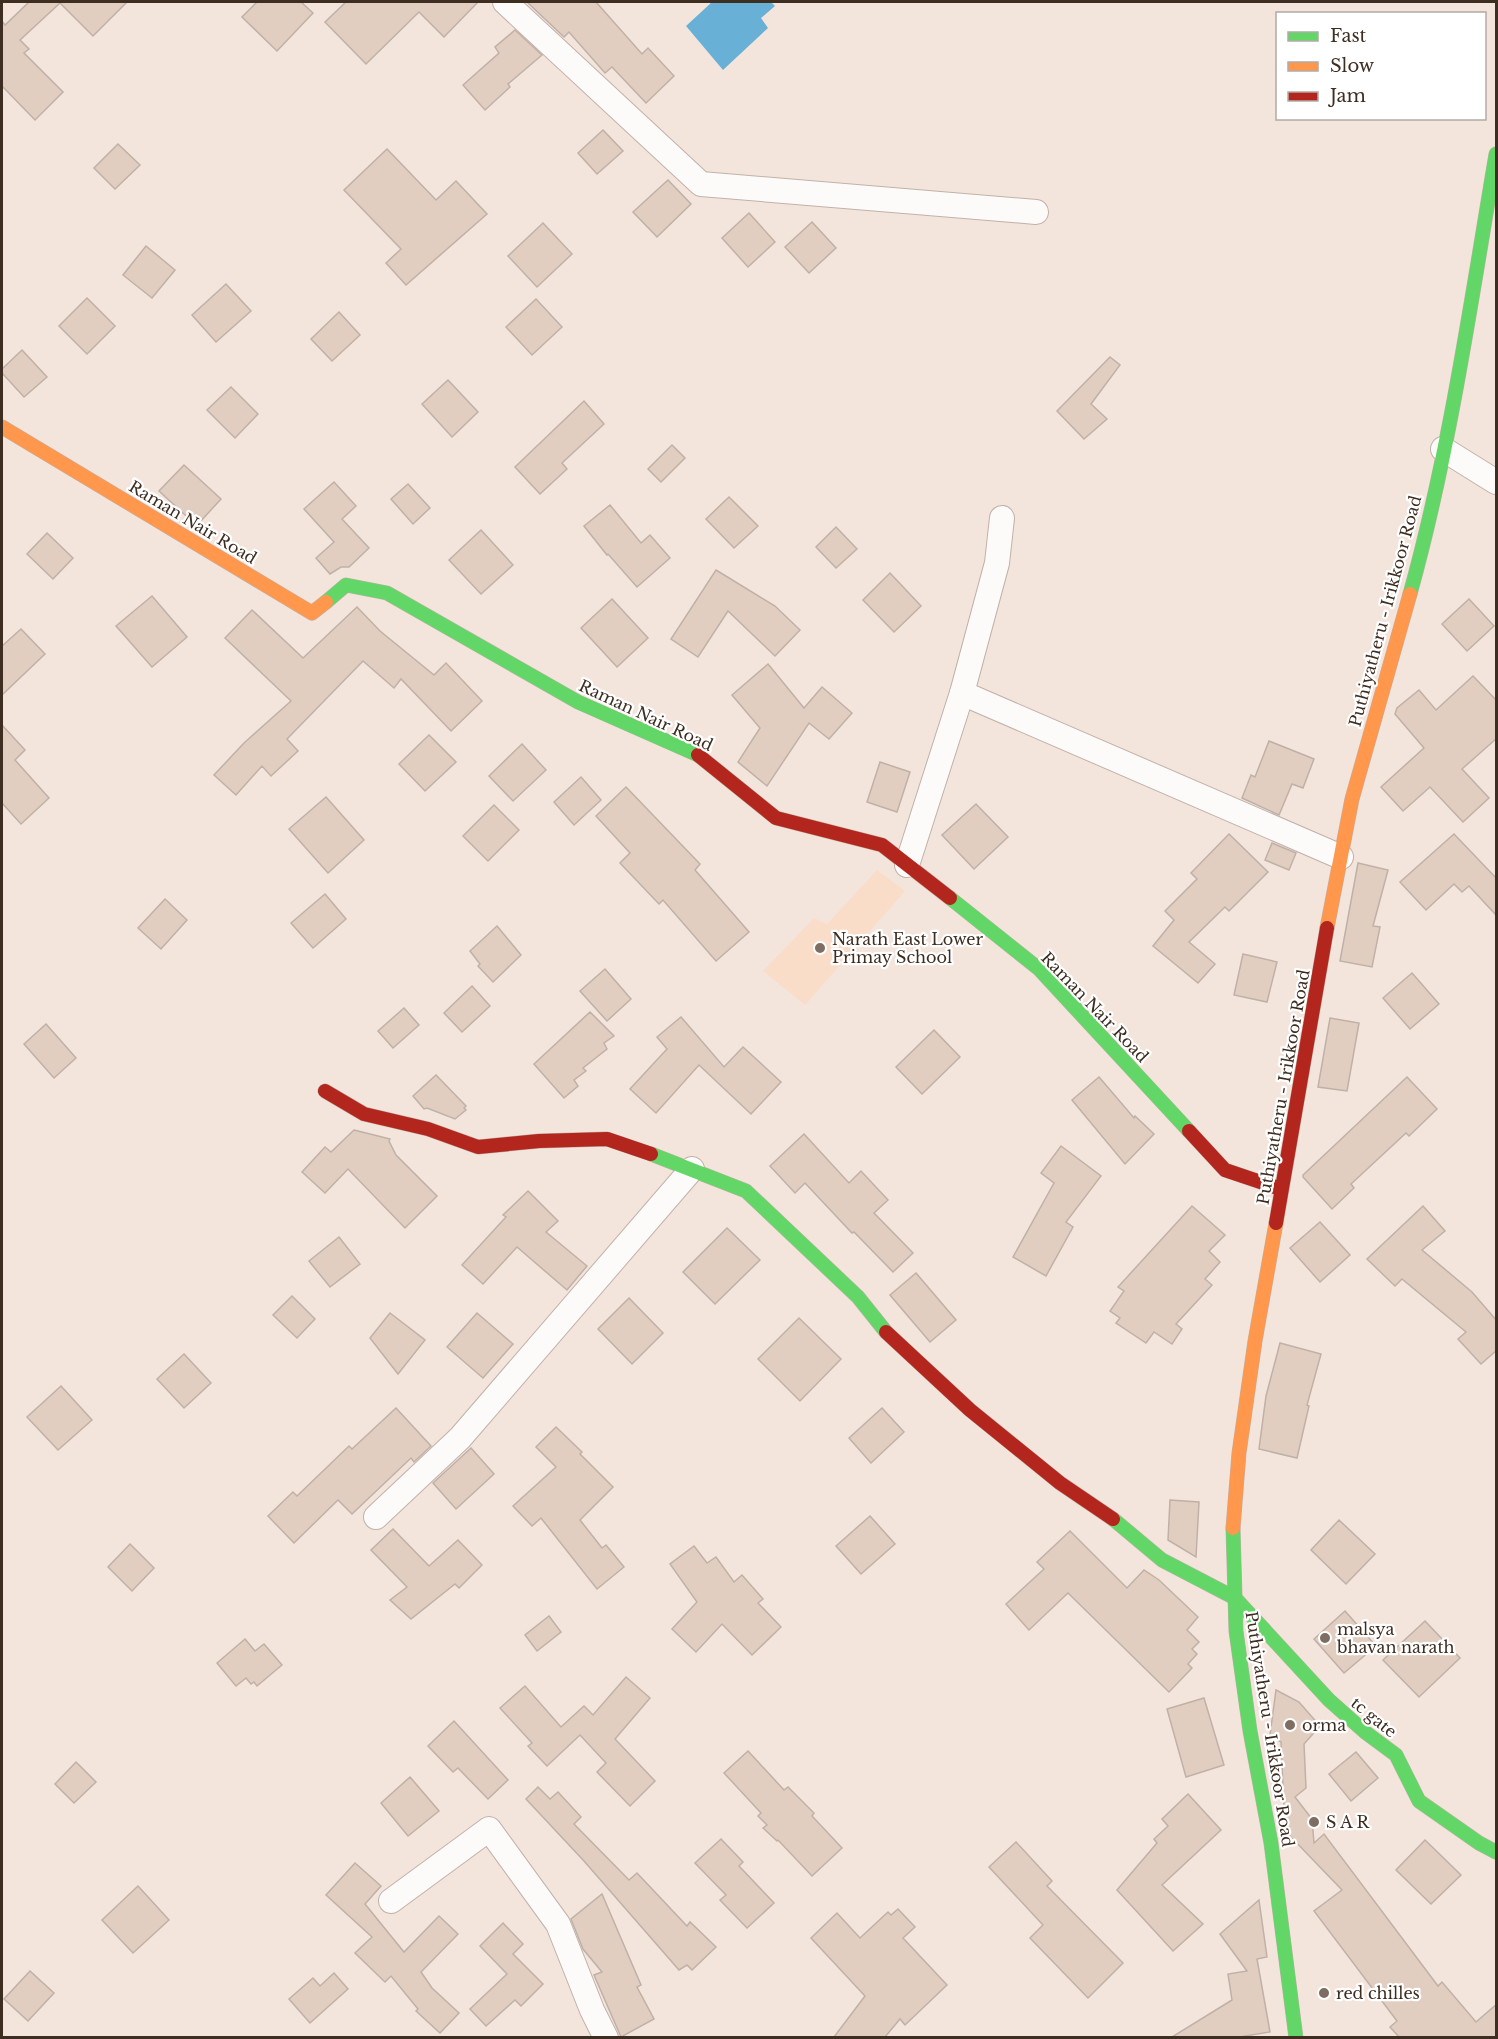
<svg xmlns="http://www.w3.org/2000/svg" width="1498" height="2039" viewBox="0 0 1498 2039" font-family="'Libre Baskerville',serif">
<style>
.built{fill:#faddc9}
.water{fill:#68b0d6}
.building{fill:#e2cec0;stroke:#bfb1a7;stroke-width:1.5}
.lines{fill:none;stroke-linecap:round;stroke-linejoin:round}
.street-casing{stroke:#c1b2a9;stroke-width:26}
.fast-casing{stroke:#c1b2a9;stroke-width:15}
.slow-casing{stroke:#c1b2a9;stroke-width:15}
.jam-casing{stroke:#c1b2a9;stroke-width:15}
.street{stroke:#fdfbfa;stroke-width:24}
.fast{stroke:#63d668;stroke-width:14}
.slow{stroke:#ff974d;stroke-width:14}
.jam{stroke:#b3261e;stroke-width:14}
.poi-dot{fill:#7e6d62;stroke:#fff;stroke-width:2}
.labels{text-anchor:middle;stroke-width:4.5;stroke-linejoin:round;paint-order:stroke}
.street-label{font-size:16px;fill:#3e2d21;stroke:#fff}
.poi-label{font-size:16px;fill:#3e2d21;stroke:#fff;text-anchor:start}
</style>
<rect width="100%" height="100%" fill="#f4e5dc"/>
<!-- built -->
<path class="built" d="M 877,870 L 905,891 L 805,1005 L 763,971 L 814,918 L 827,924 Z"/>
<!-- water -->
<path class="water" d="M 712,2 L 771,2 L 775,6 L 761,18 L 768,28 L 723,70 L 686,26 Z"/>
<!-- building -->
<g class="building">
<path d="M 29,2 L 127,2 L 93,36 L 60,3 L 20,40 L 29,49 L 24,53 L 63,92 L 35,120 L 2,86 L 2,21 L 5,25 Z"/>
<path d="M 257,2 L 301,2 L 313,13 L 277,51 L 242,17 Z"/>
<path d="M 346,2 L 478,2 L 444,37 L 419,12 L 366,64 L 325,22 Z"/>
<path d="M 527,2 L 596,2 L 642,54 L 648,48 L 674,76 L 646,103 L 612,67 L 605,73 L 569,32 L 564,37 Z"/>
<path d="M 515,30 L 542,55 L 508,84 L 510,87 L 485,110 L 463,85 L 499,53 L 495,47 Z"/>
<path d="M 603,130 L 623,151 L 597,174 L 578,153 Z"/>
<path d="M 118,144 L 140,165 L 115,189 L 94,168 Z"/>
<path d="M 387,149 L 436,200 L 456,181 L 487,214 L 406,285 L 386,263 L 401,249 L 344,190 Z"/>
<path d="M 668,180 L 691,204 L 657,237 L 633,212 Z"/>
<path d="M 749,213 L 775,242 L 748,267 L 722,238 Z"/>
<path d="M 812,222 L 836,248 L 809,273 L 785,247 Z"/>
<path d="M 543,223 L 572,254 L 537,287 L 508,256 Z"/>
<path d="M 146,246 L 175,270 L 152,298 L 123,275 Z"/>
<path d="M 226,284 L 251,311 L 216,342 L 192,315 Z"/>
<path d="M 87,298 L 115,326 L 87,354 L 59,326 Z"/>
<path d="M 536,299 L 562,327 L 532,355 L 506,327 Z"/>
<path d="M 339,312 L 360,335 L 332,361 L 311,339 Z"/>
<path d="M 22,350 L 47,377 L 24,397 L 2,373 L 2,369 Z"/>
<path d="M 1110,357 L 1120,365 L 1091,404 L 1107,419 L 1084,439 L 1057,411 Z"/>
<path d="M 448,380 L 478,412 L 452,437 L 422,404 Z"/>
<path d="M 231,387 L 258,414 L 235,438 L 207,410 Z"/>
<path d="M 584,401 L 604,424 L 562,463 L 567,469 L 540,494 L 515,467 Z"/>
<path d="M 672,445 L 685,458 L 661,482 L 648,469 Z"/>
<path d="M 184,465 L 221,499 L 199,523 L 185,515 L 159,491 Z"/>
<path d="M 334,482 L 356,506 L 342,519 L 369,548 L 349,567 L 341,567 L 330,574 L 316,558 L 334,542 L 304,509 Z"/>
<path d="M 408,484 L 430,508 L 413,524 L 391,499 Z"/>
<path d="M 729,497 L 758,526 L 734,548 L 706,519 Z"/>
<path d="M 610,505 L 641,543 L 650,535 L 670,558 L 637,587 L 608,554 L 607,555 L 584,526 Z"/>
<path d="M 836,527 L 857,549 L 836,568 L 816,547 Z"/>
<path d="M 481,530 L 513,565 L 481,594 L 449,560 Z"/>
<path d="M 47,533 L 73,558 L 53,579 L 27,554 Z"/>
<path d="M 716,570 L 775,606 L 800,630 L 775,656 L 728,611 L 698,657 L 671,639 Z"/>
<path d="M 890,573 L 921,606 L 894,632 L 863,600 Z"/>
<path d="M 152,596 L 187,637 L 152,667 L 116,626 Z"/>
<path d="M 612,599 L 648,638 L 617,667 L 581,628 Z"/>
<path d="M 1469,599 L 1494,626 L 1467,651 L 1442,624 Z"/>
<path d="M 357,607 L 380,631 L 434,675 L 446,663 L 482,701 L 451,731 L 401,679 L 394,688 L 363,661 L 287,739 L 298,751 L 271,776 L 262,766 L 236,795 L 214,775 L 244,743 L 291,701 L 225,638 L 252,610 L 303,658 Z"/>
<path d="M 21,629 L 45,654 L 2,695 L 2,646 Z"/>
<path d="M 768,664 L 804,708 L 822,687 L 852,713 L 829,739 L 809,723 L 767,786 L 738,762 L 760,728 L 732,695 Z"/>
<path d="M 1473,676 L 1497,701 L 1497,738 L 1462,769 L 1489,798 L 1463,822 L 1430,787 L 1403,811 L 1381,787 L 1424,748 L 1395,714 L 1397,708 L 1419,690 L 1436,710 Z"/>
<path d="M 2,725 L 25,750 L 15,760 L 49,798 L 21,824 L 2,803 Z"/>
<path d="M 429,735 L 456,762 L 425,791 L 399,764 Z"/>
<path d="M 1269,741 L 1314,759 L 1303,788 L 1292,784 L 1279,815 L 1242,798 L 1251,775 L 1255,777 Z"/>
<path d="M 522,744 L 546,770 L 513,801 L 489,776 Z"/>
<path d="M 880,762 L 910,772 L 897,812 L 867,802 Z"/>
<path d="M 581,777 L 601,800 L 574,825 L 554,802 Z"/>
<path d="M 626,787 L 700,864 L 695,870 L 749,932 L 716,961 L 663,900 L 659,904 L 620,863 L 630,853 L 596,816 Z"/>
<path d="M 326,797 L 364,840 L 328,873 L 289,829 Z"/>
<path d="M 976,804 L 1008,837 L 974,869 L 942,835 Z"/>
<path d="M 494,805 L 519,830 L 488,861 L 463,836 Z"/>
<path d="M 1229,834 L 1268,872 L 1229,911 L 1225,907 L 1189,942 L 1215,964 L 1198,983 L 1153,946 L 1174,920 L 1165,911 L 1197,879 L 1191,873 Z"/>
<path d="M 1454,834 L 1497,879 L 1497,916 L 1469,886 L 1462,892 L 1454,884 L 1426,910 L 1400,882 Z"/>
<path d="M 1272,843 L 1296,853 L 1289,870 L 1265,860 Z"/>
<path d="M 1358,863 L 1388,870 L 1373,926 L 1380,927 L 1372,967 L 1340,961 Z"/>
<path d="M 325,894 L 346,919 L 313,948 L 291,923 Z"/>
<path d="M 165,899 L 187,920 L 161,949 L 138,928 Z"/>
<path d="M 497,926 L 521,955 L 493,982 L 478,966 L 480,964 L 470,951 Z"/>
<path d="M 1243,954 L 1277,962 L 1267,1002 L 1234,995 Z"/>
<path d="M 605,969 L 631,999 L 607,1021 L 580,991 Z"/>
<path d="M 1412,973 L 1439,1004 L 1410,1029 L 1383,998 Z"/>
<path d="M 472,986 L 490,1006 L 462,1032 L 444,1013 Z"/>
<path d="M 404,1008 L 419,1025 L 393,1048 L 378,1031 Z"/>
<path d="M 590,1012 L 614,1036 L 604,1043 L 607,1049 L 583,1068 L 586,1071 L 574,1080 L 578,1086 L 564,1098 L 534,1064 Z"/>
<path d="M 681,1017 L 724,1067 L 743,1047 L 781,1082 L 751,1114 L 699,1065 L 656,1113 L 630,1089 L 667,1049 L 657,1037 Z"/>
<path d="M 1330,1018 L 1359,1023 L 1347,1091 L 1318,1087 Z"/>
<path d="M 46,1024 L 76,1058 L 54,1078 L 24,1044 Z"/>
<path d="M 934,1030 L 960,1057 L 922,1094 L 896,1067 Z"/>
<path d="M 436,1075 L 466,1106 L 464,1108 L 466,1110 L 455,1119 L 427,1108 L 424,1109 L 413,1096 Z"/>
<path d="M 1099,1077 L 1134,1118 L 1135,1116 L 1154,1134 L 1125,1164 L 1072,1100 Z"/>
<path d="M 1407,1077 L 1437,1109 L 1409,1136 L 1406,1133 L 1351,1184 L 1354,1188 L 1332,1209 L 1303,1177 L 1303,1175 Z"/>
<path d="M 354,1130 L 390,1139 L 389,1141 L 396,1155 L 437,1196 L 405,1228 L 348,1169 L 325,1193 L 302,1172 L 325,1147 L 331,1152 Z"/>
<path d="M 804,1134 L 849,1183 L 861,1171 L 888,1200 L 874,1213 L 913,1253 L 893,1272 L 854,1232 L 852,1233 L 805,1183 L 795,1193 L 770,1166 Z"/>
<path d="M 1061,1146 L 1101,1176 L 1066,1222 L 1073,1227 L 1046,1276 L 1013,1257 L 1054,1183 L 1041,1173 Z"/>
<path d="M 528,1191 L 558,1221 L 546,1232 L 587,1266 L 567,1290 L 517,1247 L 483,1284 L 462,1265 L 506,1217 L 503,1215 Z"/>
<path d="M 1192,1206 L 1225,1235 L 1209,1251 L 1220,1262 L 1205,1279 L 1212,1285 L 1176,1324 L 1182,1329 L 1172,1344 L 1154,1332 L 1146,1343 L 1116,1323 L 1120,1318 L 1110,1311 L 1124,1291 L 1118,1287 Z"/>
<path d="M 1423,1206 L 1445,1231 L 1422,1250 L 1472,1292 L 1497,1321 L 1497,1350 L 1481,1364 L 1458,1339 L 1466,1332 L 1402,1279 L 1395,1286 L 1367,1259 Z"/>
<path d="M 1320,1222 L 1350,1255 L 1320,1282 L 1290,1248 Z"/>
<path d="M 727,1228 L 760,1260 L 715,1304 L 683,1272 Z"/>
<path d="M 339,1237 L 360,1264 L 330,1287 L 309,1261 Z"/>
<path d="M 916,1273 L 956,1320 L 930,1342 L 890,1295 Z"/>
<path d="M 292,1296 L 315,1319 L 297,1338 L 273,1315 Z"/>
<path d="M 629,1298 L 663,1333 L 632,1364 L 598,1329 Z"/>
<path d="M 390,1313 L 425,1340 L 398,1374 L 370,1338 Z"/>
<path d="M 477,1313 L 513,1344 L 483,1378 L 447,1347 Z"/>
<path d="M 799,1318 L 841,1359 L 800,1401 L 758,1359 Z"/>
<path d="M 1280,1343 L 1321,1354 L 1307,1405 L 1309,1406 L 1297,1458 L 1259,1449 L 1266,1396 Z"/>
<path d="M 184,1354 L 211,1383 L 184,1408 L 157,1379 Z"/>
<path d="M 61,1386 L 92,1420 L 58,1450 L 27,1417 Z"/>
<path d="M 396,1408 L 431,1446 L 414,1462 L 411,1458 L 352,1514 L 338,1500 L 294,1543 L 268,1516 L 293,1492 L 297,1496 L 349,1446 L 352,1449 Z"/>
<path d="M 882,1408 L 904,1432 L 871,1463 L 849,1438 Z"/>
<path d="M 556,1427 L 582,1452 L 580,1454 L 613,1487 L 580,1520 L 602,1548 L 606,1545 L 624,1567 L 597,1589 L 541,1518 L 532,1526 L 513,1506 L 556,1467 L 536,1447 Z"/>
<path d="M 471,1448 L 494,1474 L 456,1509 L 433,1483 Z"/>
<path d="M 1170,1500 L 1199,1502 L 1196,1557 L 1168,1540 Z"/>
<path d="M 870,1516 L 895,1544 L 861,1574 L 836,1546 Z"/>
<path d="M 1339,1520 L 1375,1554 L 1346,1584 L 1311,1550 Z"/>
<path d="M 393,1529 L 429,1566 L 458,1540 L 482,1565 L 459,1588 L 455,1584 L 411,1619 L 390,1600 L 407,1587 L 371,1550 Z"/>
<path d="M 1070,1531 L 1127,1588 L 1144,1570 L 1159,1580 L 1198,1617 L 1187,1630 L 1199,1642 L 1192,1649 L 1197,1654 L 1188,1664 L 1192,1668 L 1169,1692 L 1068,1593 L 1029,1630 L 1006,1604 L 1044,1569 L 1037,1562 Z"/>
<path d="M 130,1544 L 154,1568 L 132,1591 L 108,1567 Z"/>
<path d="M 694,1546 L 707,1563 L 716,1557 L 734,1582 L 742,1575 L 763,1599 L 758,1603 L 781,1627 L 752,1655 L 722,1624 L 696,1652 L 672,1629 L 697,1602 L 670,1564 Z"/>
<path d="M 1345,1611 L 1376,1646 L 1344,1673 L 1314,1639 Z"/>
<path d="M 549,1616 L 561,1632 L 537,1651 L 525,1635 Z"/>
<path d="M 1425,1621 L 1460,1658 L 1419,1697 L 1383,1660 Z"/>
<path d="M 245,1639 L 255,1651 L 264,1644 L 282,1665 L 257,1686 L 254,1682 L 251,1684 L 246,1678 L 236,1686 L 217,1663 Z"/>
<path d="M 626,1677 L 650,1698 L 615,1739 L 655,1781 L 630,1806 L 597,1772 L 606,1763 L 580,1735 L 547,1766 L 528,1746 L 532,1743 L 500,1708 L 525,1686 L 561,1727 L 584,1706 L 593,1715 Z"/>
<path d="M 1276,1690 L 1299,1702 L 1320,1726 L 1304,1744 L 1306,1788 L 1295,1797 L 1312,1819 L 1314,1843 L 1324,1834 L 1438,1986 L 1442,1982 L 1476,2022 L 1497,2004 L 1497,2037 L 1399,2037 L 1390,2027 L 1397,2021 L 1314,1911 L 1342,1890 L 1289,1835 L 1286,1806 L 1284,1808 L 1281,1742 L 1270,1735 Z"/>
<path d="M 1204,1698 L 1224,1765 L 1186,1777 L 1167,1709 Z"/>
<path d="M 454,1721 L 508,1780 L 488,1799 L 458,1768 L 453,1772 L 428,1746 Z"/>
<path d="M 748,1751 L 784,1790 L 788,1787 L 814,1813 L 812,1816 L 842,1848 L 812,1876 L 778,1840 L 777,1841 L 763,1828 L 767,1825 L 758,1816 L 761,1813 L 724,1773 Z"/>
<path d="M 1356,1752 L 1378,1778 L 1351,1801 L 1329,1774 Z"/>
<path d="M 76,1762 L 96,1782 L 74,1803 L 55,1784 Z"/>
<path d="M 410,1777 L 439,1811 L 408,1836 L 381,1803 Z"/>
<path d="M 538,1787 L 550,1799 L 558,1792 L 581,1817 L 574,1824 L 629,1880 L 637,1873 L 687,1926 L 690,1922 L 716,1947 L 692,1970 L 687,1965 L 679,1970 L 584,1861 L 526,1799 Z"/>
<path d="M 1188,1794 L 1221,1830 L 1162,1885 L 1203,1924 L 1173,1951 L 1117,1890 L 1157,1843 L 1154,1839 L 1168,1826 L 1162,1819 Z"/>
<path d="M 721,1839 L 743,1862 L 739,1866 L 774,1903 L 747,1928 L 720,1900 L 726,1895 L 695,1863 Z"/>
<path d="M 1425,1840 L 1461,1875 L 1431,1904 L 1396,1870 Z"/>
<path d="M 1016,1842 L 1052,1881 L 1047,1886 L 1123,1963 L 1088,1998 L 1030,1938 L 1043,1925 L 989,1867 Z"/>
<path d="M 355,1863 L 381,1886 L 365,1904 L 404,1952 L 439,1916 L 458,1934 L 421,1972 L 432,1988 L 459,2013 L 440,2033 L 416,2011 L 418,2009 L 391,1976 L 385,1982 L 355,1953 L 372,1937 L 326,1895 Z"/>
<path d="M 138,1886 L 169,1920 L 133,1953 L 102,1920 Z"/>
<path d="M 602,1894 L 641,1985 L 637,1987 L 654,2019 L 621,2037 L 594,1975 L 602,1972 L 583,1949 L 571,1919 Z"/>
<path d="M 1259,1900 L 1267,1957 L 1257,1959 L 1270,2032 L 1239,2037 L 1172,2037 L 1232,2000 L 1228,1974 L 1247,1971 L 1220,1934 Z"/>
<path d="M 898,1909 L 915,1927 L 903,1938 L 947,1985 L 905,2025 L 900,2019 L 885,2037 L 834,2037 L 865,1996 L 811,1938 L 837,1913 L 860,1938 L 888,1912 L 891,1915 Z"/>
<path d="M 503,1923 L 523,1944 L 513,1954 L 543,1984 L 521,2006 L 515,2000 L 486,2026 L 470,2009 L 507,1974 L 480,1946 Z"/>
<path d="M 30,1971 L 54,1993 L 28,2021 L 4,1999 Z"/>
<path d="M 334,1973 L 348,1989 L 310,2023 L 289,1999 L 313,1978 L 320,1986 Z"/>
</g>
<g class="lines">
<defs>
<g id="street">
<path d="M 505,2 L 701,184 L 1036,212"/>
<path d="M 1443,449 L 1496,482"/>
<path d="M 962,693 L 1341,857"/>
<path d="M 907,865 L 962,693 L 997,563 L 1002,518"/>
<path d="M 376,1517 L 460,1438 L 692,1169"/>
<path d="M 391,1901 L 489,1829 L 558,1924 L 592,2010 L 606,2038"/>
</g>
<g id="fast">
<path d="M 1410,594 C 1450,450 1471,301 1496,154"/>
<path d="M 326,602 L 346,585 L 387,593 L 578,702 L 698,755"/>
<path d="M 950,898 L 1039,969 L 1189,1131"/>
<path d="M 651,1154 L 746,1191 L 858,1297 L 886,1332"/>
<path d="M 1113,1519 L 1162,1560 L 1235,1598 L 1329,1700 L 1365,1732 L 1396,1755 L 1419,1801 L 1479,1843 L 1496,1852"/>
<path d="M 1233,1528 L 1236,1631 L 1250,1731 L 1271,1843 L 1296,2038"/>
</g>
<g id="slow">
<path d="M 2,427 L 312,613 L 326,602"/>
<path d="M 1327,928 L 1352,799 L 1410,594"/>
<path d="M 1233,1528 L 1239,1453 L 1255,1341 L 1276,1223"/>
</g>
<g id="jam">
<path d="M 698,755 L 776,818 L 882,845 L 950,898"/>
<path d="M 325,1091 L 364,1114 L 428,1129 L 478,1147 L 539,1141 L 607,1139 L 651,1154"/>
<path d="M 1189,1131 L 1225,1170 L 1281,1189"/>
<path d="M 1276,1223 L 1327,928"/>
<path d="M 886,1332 L 970,1410 L 1060,1483 L 1113,1519"/>
</g>
</defs>
<!-- street casing -->
<use href="#street" class="street-casing"/>
<!-- fast casing -->
<use href="#fast" class="fast-casing"/>
<!-- slow casing -->
<use href="#slow" class="slow-casing"/>
<!-- jam casing -->
<use href="#jam" class="jam-casing"/>
<!-- street -->
<use href="#street" class="street"/>
<!-- fast -->
<use href="#fast" class="fast"/>
<!-- slow -->
<use href="#slow" class="slow"/>
<!-- jam -->
<use href="#jam" class="jam"/>
</g>
<!-- markers -->
<g class="poi-dot">
<circle cx="820" cy="948" r="6"/>
<circle cx="1325" cy="1638" r="6"/>
<circle cx="1290" cy="1725" r="6"/>
<circle cx="1314" cy="1822" r="6"/>
<circle cx="1324" cy="1993" r="6"/>
</g>
<g class="labels">
<!-- street labels -->
<g class="street-label">
<text transform="translate(193 522) rotate(31)" y="6">Raman Nair Road</text>
<text transform="translate(1385 611) rotate(-75)" y="6">Puthiyatheru - Irikkoor Road</text>
<text transform="translate(646 715) rotate(25)" y="6">Raman Nair Road</text>
<text transform="translate(1095 1007) rotate(46)" y="6">Raman Nair Road</text>
<text transform="translate(1283 1087) rotate(-80)" y="6">Puthiyatheru - Irikkoor Road</text>
<text transform="translate(1374 1717) rotate(39)" y="6">tc gate</text>
<text transform="translate(1270 1729) rotate(81)" y="6">Puthiyatheru - Irikkoor Road</text>
</g>
<!-- poi labels -->
<g class="poi-label">
<text x="832" y="945">Narath East Lower<tspan x="832" dy="18">Primay School</tspan></text>
<text x="1337" y="1635">malsya<tspan x="1337" dy="18">bhavan narath</tspan></text>
<text x="1302" y="1731">orma</text>
<text x="1326" y="1828">S A R</text>
<text x="1336" y="1999">red chilles</text>
</g>
</g>
<!-- border -->
<rect width="1498" height="2039" fill="none" stroke="#3e2d21" stroke-width="6"/>
<!-- legend -->
<rect x="1276" y="12" width="210" height="108" fill="#ffffff" stroke="#b2aba6" stroke-width="1.5"/>
<rect x="1288" y="32" width="30" height="9" fill="#63d668" stroke="#b2aba6" stroke-width="1.5"/>
<text x="1330" y="42" font-size="18" fill="#3e2d21">Fast</text>
<rect x="1288" y="62" width="30" height="9" fill="#ff974d" stroke="#b2aba6" stroke-width="1.5"/>
<text x="1330" y="72" font-size="18" fill="#3e2d21">Slow</text>
<rect x="1288" y="92" width="30" height="9" fill="#b3261e" stroke="#b2aba6" stroke-width="1.5"/>
<text x="1330" y="102" font-size="18" fill="#3e2d21">Jam</text>
</svg>
